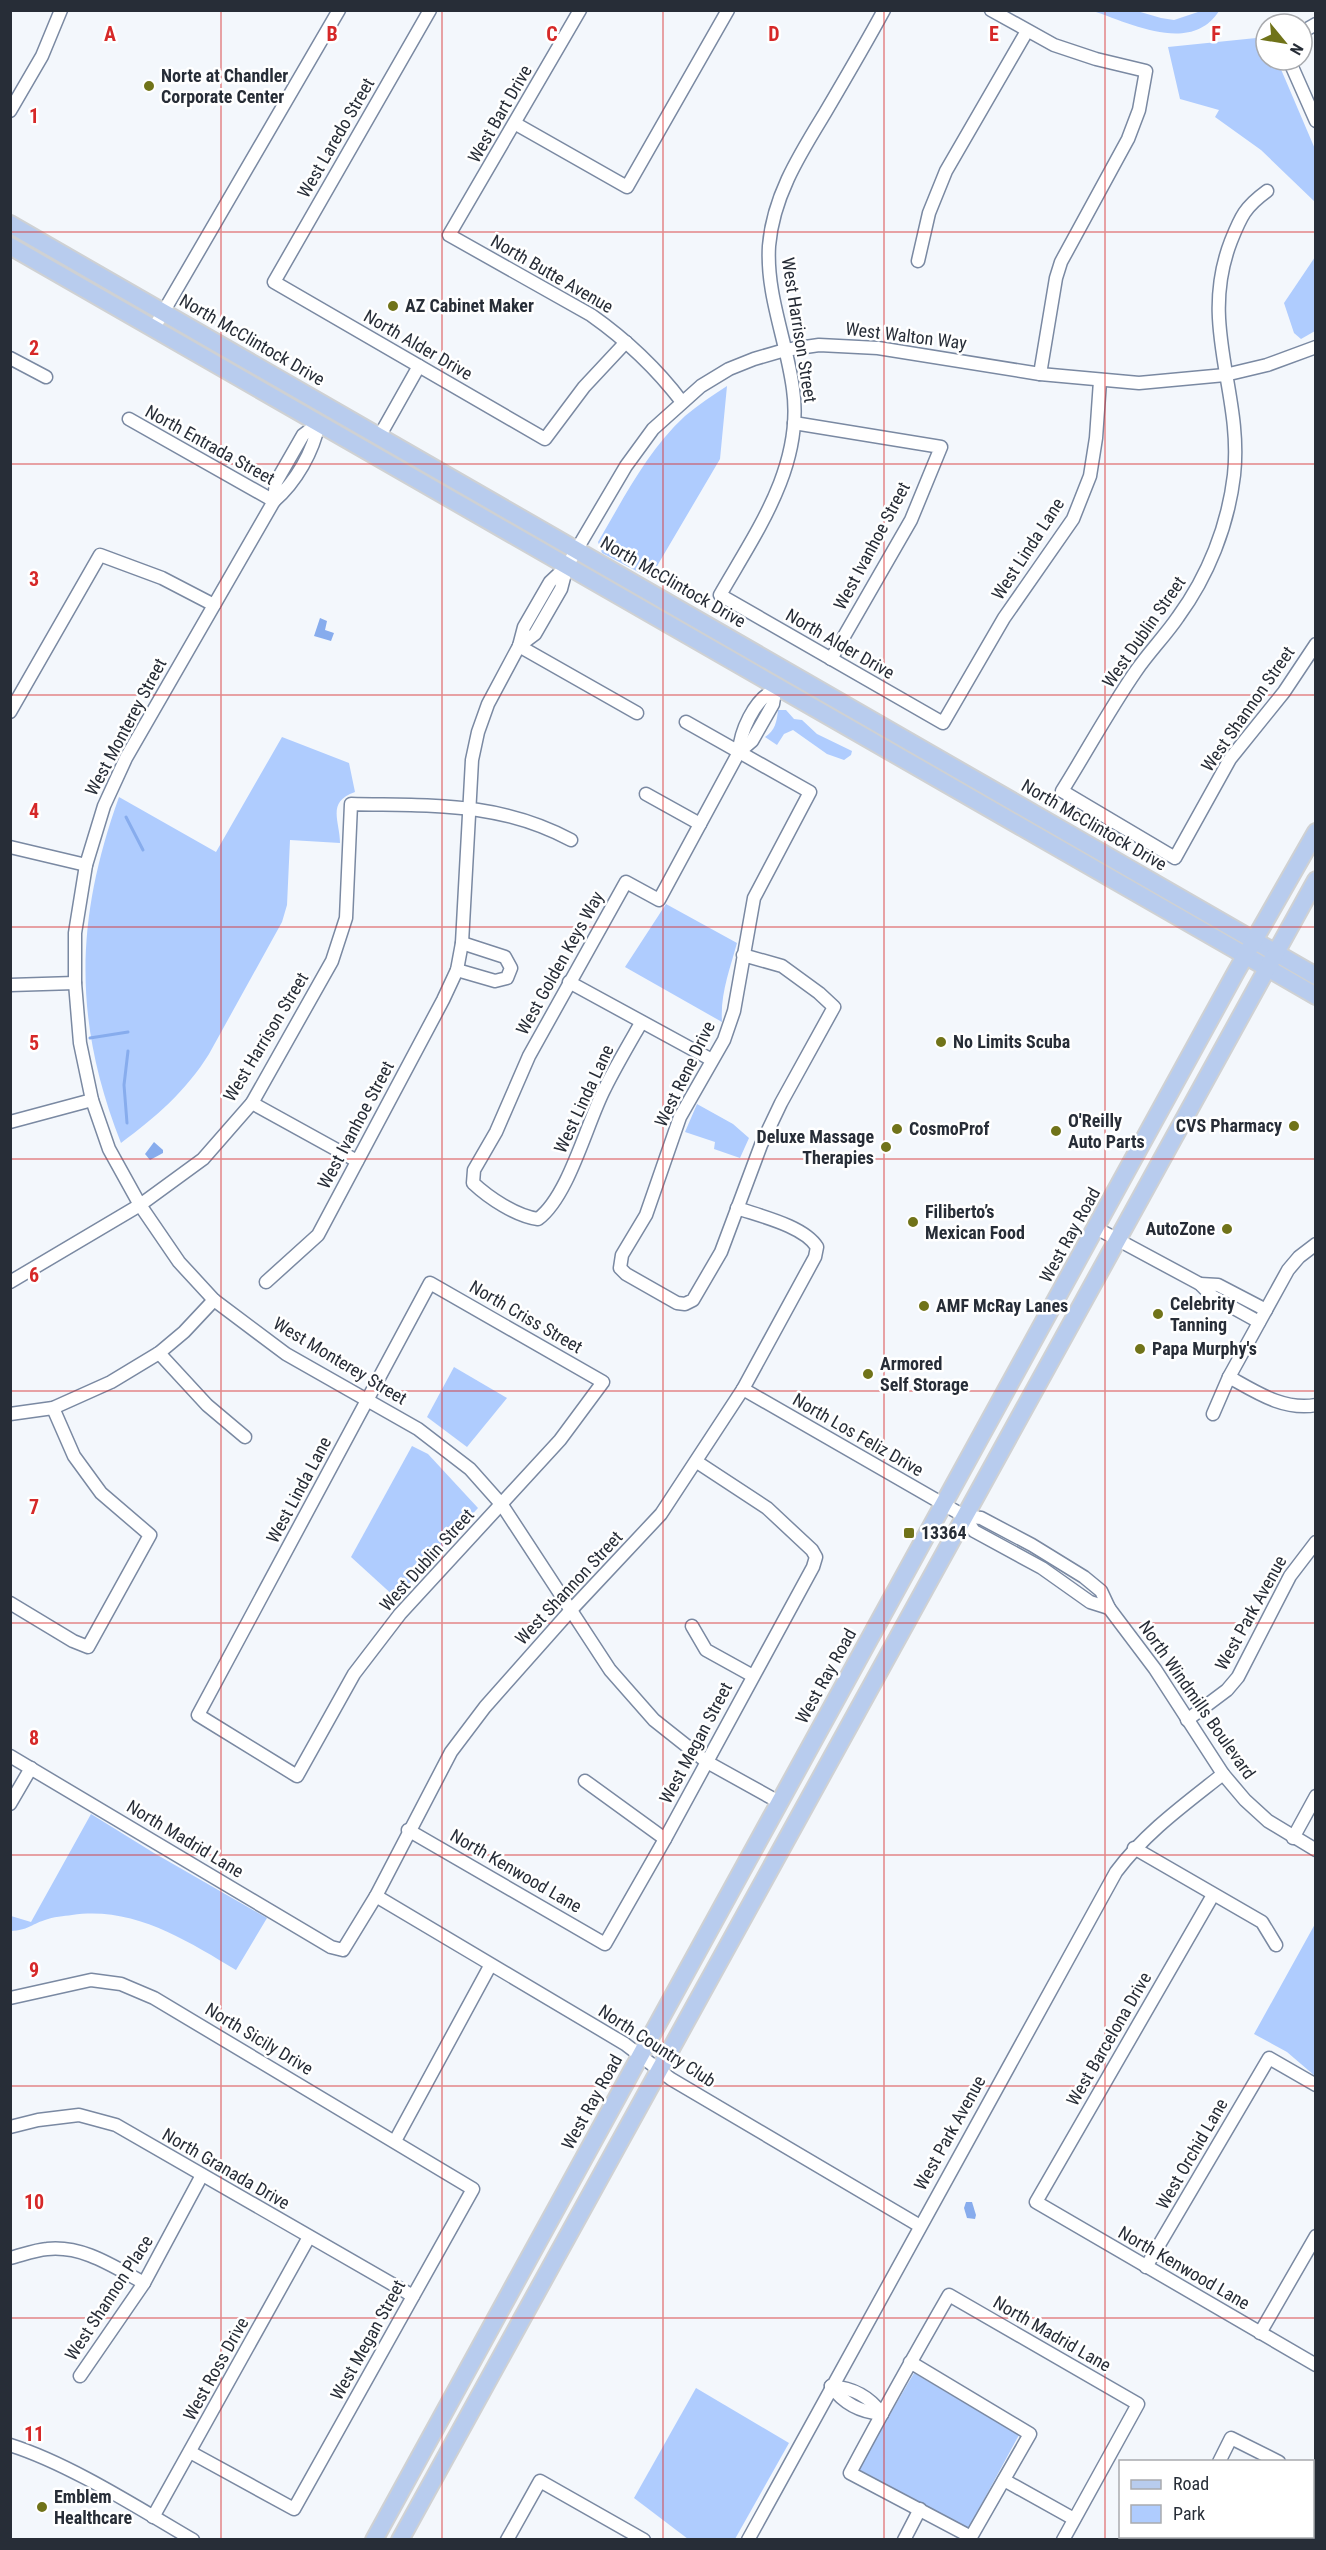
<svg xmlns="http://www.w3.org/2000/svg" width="1326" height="2550" viewBox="0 0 1326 2550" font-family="'Roboto Condensed',sans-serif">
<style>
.green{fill:#afccfe}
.water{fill:#87aced}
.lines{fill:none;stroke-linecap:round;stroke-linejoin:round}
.stream{stroke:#87aced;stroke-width:3}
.minor-casing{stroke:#7a89a2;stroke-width:15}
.major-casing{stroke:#cfd1d3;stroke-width:20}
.minor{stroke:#fff;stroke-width:12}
.major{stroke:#b8ccee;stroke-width:16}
.grid{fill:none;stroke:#d62828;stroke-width:1.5;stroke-opacity:0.55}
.poi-dot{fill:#707319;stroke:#fff;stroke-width:2}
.labels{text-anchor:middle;stroke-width:5;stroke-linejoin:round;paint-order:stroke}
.poi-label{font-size:18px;font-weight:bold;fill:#272d37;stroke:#fff;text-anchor:start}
.street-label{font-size:18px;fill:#272d37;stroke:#fff}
.grid-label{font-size:20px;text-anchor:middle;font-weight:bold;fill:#d62828;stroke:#fff;stroke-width:5;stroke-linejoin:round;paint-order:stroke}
</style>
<rect width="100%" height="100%" fill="#f3f7fc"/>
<!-- green -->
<g class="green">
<path d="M 1093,11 L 1137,11 L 1161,18 L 1174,20 L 1201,11 L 1219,11 C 1191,55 1130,23 1093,11 Z"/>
<path d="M 1266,37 L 1266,60 L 1277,60 L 1315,149 L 1315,202 L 1261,150 L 1215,117 L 1219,110 L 1180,99 L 1168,47 Z"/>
<path d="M 1315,257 L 1315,331 L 1301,339 L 1294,333 L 1284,303 Z"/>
<path d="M 727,386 L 720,459 L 650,578 L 602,553 L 598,542 C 624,498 647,451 685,416 C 698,405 713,395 727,386 Z"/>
<path d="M 778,710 L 786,710 L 794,719 L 802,720 L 817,734 L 852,751 L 851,755 L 844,760 L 827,754 L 793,730 L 784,734 L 777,745 L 765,737 C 775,731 777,721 778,710 Z"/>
<path d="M 282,737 L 349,763 L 355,792 C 326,802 340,821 340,843 L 290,840 L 287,905 L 282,922 L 209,1054 C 186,1091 156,1117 121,1143 C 73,1021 75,920 119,797 L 216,852 Z"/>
<path d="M 666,904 L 737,943 C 730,969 720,994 722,1022 L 625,967 Z"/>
<path d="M 697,1104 L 733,1124 L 749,1138 L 740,1158 L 714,1149 L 715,1142 L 685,1132 Z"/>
<path d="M 454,1367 L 507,1398 L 467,1447 L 427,1417 Z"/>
<path d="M 412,1446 L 428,1454 L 478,1508 L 396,1598 L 351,1557 Z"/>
<path d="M 91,1814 L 154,1853 L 267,1918 L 236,1970 C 186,1940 133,1906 72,1915 C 64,1916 53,1917 45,1920 C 30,1925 28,1930 11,1931 L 11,1916 L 31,1922 Z"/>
<path d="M 1315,1924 L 1315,2076 L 1287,2052 L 1254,2034 Z"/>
<path d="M 914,2373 L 1019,2435 L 968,2529 L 858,2469 Z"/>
<path d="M 696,2388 L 789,2443 L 735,2539 L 688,2539 L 634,2498 Z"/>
</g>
<!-- water -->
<g class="water">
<path d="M 320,618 L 327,621 L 325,630 L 334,633 L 331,641 L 314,636 Z"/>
<path d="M 154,1142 L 163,1150 L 163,1153 L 150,1160 L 145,1154 Z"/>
<path d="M 966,2202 L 972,2202 L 976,2215 L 975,2219 L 967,2218 L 964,2208 Z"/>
</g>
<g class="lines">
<!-- stream -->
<g class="stream">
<path d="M 126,817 L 143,850"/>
<path d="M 90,1038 L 128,1032"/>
<path d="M 127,1123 L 124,1085 L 128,1051"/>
</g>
<defs>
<g id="minor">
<path d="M 430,10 L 274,282 L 545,439 L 584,387 L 626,342"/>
<path d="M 580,10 L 449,235 L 591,315 C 625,339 657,369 682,402"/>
<path d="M 884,10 C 865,45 845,79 825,113 C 800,154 773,196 769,246 C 766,295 787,342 793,389 C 804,466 756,532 720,595 L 943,723 L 1004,618 L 1073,519 L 1090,476 L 1096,438 L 1100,381"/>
<path d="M 991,10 L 1054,45 L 1096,59 L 1146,71 L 1139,110 L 1128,139 L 1061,262 L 1056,278 L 1040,374"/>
<path d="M 1302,32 L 1316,24"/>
<path d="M 1289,60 L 1316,121"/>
<path d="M 10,111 L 42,56 L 61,10"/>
<path d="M 516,124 L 627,187 L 728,10"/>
<path d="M 1267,191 C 1245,207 1241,216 1231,241 C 1198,326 1243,392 1234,475 C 1228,526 1208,576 1178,617 C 1165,636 1149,652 1136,671 C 1109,710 1087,751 1062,791 L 1175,858 L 1230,759 L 1284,692 L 1316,644"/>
<path d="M 918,261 L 929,213 L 946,171 L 1027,31"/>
<path d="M 154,328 L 339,10"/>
<path d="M 10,358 L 46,377"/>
<path d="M 129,419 L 274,501"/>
<path d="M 319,423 C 313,452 296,482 274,501 L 126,758 L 104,806 L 86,865 L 75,933 L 75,983 L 80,1043 L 92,1100 L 109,1149 L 140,1205 L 179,1262 L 214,1300 L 286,1354 L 418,1429 L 470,1469 L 502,1505 L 610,1670 L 654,1720 L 707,1762 L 779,1802"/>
<path d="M 794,423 L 941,447 L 911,520 L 831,659"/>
<path d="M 379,437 L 419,366"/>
<path d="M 274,501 L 276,482 L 303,435 L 319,423"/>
<path d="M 519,646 L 637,713"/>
<path d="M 519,646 L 535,634 L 561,589 L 567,566"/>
<path d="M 10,712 L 100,555 L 162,578 L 214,605"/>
<path d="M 686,722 L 810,792 L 754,898 L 734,1011 L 724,1040 L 680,1117 L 646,1215 L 622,1255 L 620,1268 L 626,1274 L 677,1303 L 685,1304 L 693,1300 L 721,1252 L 761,1145 L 781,1103 L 834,1007 L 819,993 L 782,966 L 743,955"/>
<path d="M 739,752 C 740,732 754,700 773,691"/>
<path d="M 646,794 L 700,824"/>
<path d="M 10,847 L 86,865"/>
<path d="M 457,970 L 495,981 L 507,978 L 511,968 L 505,957 L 462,943"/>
<path d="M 569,982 L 712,1060"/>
<path d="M 10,985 L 75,983"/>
<path d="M 641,1023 C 629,1044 616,1066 605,1088 C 587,1122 569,1196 538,1219 C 516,1216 489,1198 473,1183 L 474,1170 L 496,1132 L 529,1056 L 626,882 L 659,900 L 739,752 L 752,741 L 773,704 L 776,686"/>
<path d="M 252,1103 L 357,1161"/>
<path d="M 10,1122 L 92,1100"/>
<path d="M 1096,1228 L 1200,1284 L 1212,1296 L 1259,1322"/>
<path d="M 10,1282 L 140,1205 L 203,1159 L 252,1103 L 332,961 L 346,918 L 351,804 C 431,806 498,801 571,840"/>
<path d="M 266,1282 L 318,1235 L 443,1000 L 457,970 L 462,943 L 472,760 L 478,732 L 488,704 L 519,646 L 524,627 L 550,582 L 567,566 L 626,466 L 653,429 L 701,386 L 729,369 L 754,359 L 785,350 L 819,345 L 878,348 L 1040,374 L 1139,383 L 1225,375 L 1267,365 L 1316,347"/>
<path d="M 430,1283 L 603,1382 L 560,1440 L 400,1614 L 354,1674 L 297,1776 L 198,1715 Z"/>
<path d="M 1200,1284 L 1218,1285 L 1266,1310"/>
<path d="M 159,1353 L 207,1405 L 245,1437"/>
<path d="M 1229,1377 C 1256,1392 1284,1411 1316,1405"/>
<path d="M 743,1389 L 964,1516 L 974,1531 L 1042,1568 L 1090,1602 L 1109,1608"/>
<path d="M 10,1414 L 53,1408 L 111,1382 L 159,1353 L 184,1332 L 214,1300"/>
<path d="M 1213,1414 L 1229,1377 L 1288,1270 L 1299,1257 L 1316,1244"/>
<path d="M 964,1516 L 981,1518 L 1032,1545 L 1084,1577 L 1101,1591 L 1109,1608 L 1155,1669 L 1223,1774 L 1245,1800 L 1268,1821 L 1316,1850"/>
<path d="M 10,1603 L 73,1641 L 88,1647 L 150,1535 L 101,1493 L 74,1456 L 53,1408"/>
<path d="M 692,1626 L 706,1650 L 753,1676"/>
<path d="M 1187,1720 L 1227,1690 L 1238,1677 L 1290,1576 L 1316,1542"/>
<path d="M 10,1756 L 331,1947 L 343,1950 L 376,1896 L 451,1752 L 485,1707 L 571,1610 L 661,1514 L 743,1389 L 815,1257 L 817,1247 C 804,1226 760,1216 737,1208"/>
<path d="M 585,1781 L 665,1839"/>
<path d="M 10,1804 L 31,1768"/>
<path d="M 408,1830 L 605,1944 L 665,1839 L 813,1567 L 816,1557 L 812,1550 L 767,1508 L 697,1462"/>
<path d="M 1293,1838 L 1316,1796"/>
<path d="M 1134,1848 L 1262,1922 L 1276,1945"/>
<path d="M 1213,1895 L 1036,2202 L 1316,2365"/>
<path d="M 376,1896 L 625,2044 L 671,2079 L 920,2226"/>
<path d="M 10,1998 L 91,1980 L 121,1984 L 154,1998 L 473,2189 L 294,2509 L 190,2452"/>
<path d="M 10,2127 L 38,2120 L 79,2115 L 116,2125 L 413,2296"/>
<path d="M 395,2141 L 490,1966"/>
<path d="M 10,2258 C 22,2255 35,2250 47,2249 C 83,2245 114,2267 144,2283"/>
<path d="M 1146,2267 L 1269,2058 L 1316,2085"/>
<path d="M 1260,2333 L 1316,2236"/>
<path d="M 910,2362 L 1030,2434 L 971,2537 L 850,2473 C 882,2413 915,2354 949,2295 L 1138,2404 L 1063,2540"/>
<path d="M 80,2376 L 144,2283 L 202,2175"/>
<path d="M 831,2386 C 844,2404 860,2412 882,2414"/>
<path d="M 831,2386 C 853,2388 869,2396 882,2414"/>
<path d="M 10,2445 C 70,2464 138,2508 193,2540"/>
<path d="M 1219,2462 L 1231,2438 L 1279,2462"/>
<path d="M 1004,2480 L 1074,2519"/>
<path d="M 1312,2480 L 1316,2482"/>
<path d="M 153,2517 L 309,2237"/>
<path d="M 1312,2526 L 1316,2521"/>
<path d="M 507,2540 L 540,2481 L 644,2540"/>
<path d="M 748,2540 L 1116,1872 C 1146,1832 1184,1805 1223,1774"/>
<path d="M 904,2540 L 920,2509"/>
<path d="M 1178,2540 L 1179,2536"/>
<path d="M 1306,2540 L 1307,2536"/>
</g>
<g id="major">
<path d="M 10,224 L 1316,976"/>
<path d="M 10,246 L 1316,996"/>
<path d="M 374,2540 L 1236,972 L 1316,832"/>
<path d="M 400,2540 L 1316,880"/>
</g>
</defs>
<!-- minor casing -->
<use href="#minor" class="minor-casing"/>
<!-- major casing -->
<use href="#major" class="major-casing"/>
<!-- minor -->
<use href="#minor" class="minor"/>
<!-- major -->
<use href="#major" class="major"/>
</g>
<!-- grid -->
<path class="grid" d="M 221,10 L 221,2540M 442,10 L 442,2540M 663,10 L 663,2540M 884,10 L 884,2540M 1105,10 L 1105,2540M 10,232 L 1316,232M 10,464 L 1316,464M 10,695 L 1316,695M 10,927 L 1316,927M 10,1159 L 1316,1159M 10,1391 L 1316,1391M 10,1623 L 1316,1623M 10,1855 L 1316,1855M 10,2086 L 1316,2086M 10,2318 L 1316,2318"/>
<!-- markers -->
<g class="poi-dot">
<circle cx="149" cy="86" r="6"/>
<circle cx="393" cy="306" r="6"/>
<circle cx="941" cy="1042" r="6"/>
<circle cx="1294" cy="1126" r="6"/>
<circle cx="897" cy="1129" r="6"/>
<circle cx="1056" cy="1131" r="6"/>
<circle cx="886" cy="1147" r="6"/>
<circle cx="913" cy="1222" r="6"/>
<circle cx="1227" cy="1229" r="6"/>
<circle cx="924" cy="1306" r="6"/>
<circle cx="1158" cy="1314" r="6"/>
<circle cx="1140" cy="1349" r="6"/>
<circle cx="868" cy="1374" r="6"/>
<rect x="903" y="1527" width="12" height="12" rx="3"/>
<circle cx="42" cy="2507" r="6"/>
</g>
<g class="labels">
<!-- poi labels -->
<g class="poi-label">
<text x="161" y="82">Norte at Chandler<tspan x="161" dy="21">Corporate Center</tspan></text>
<text x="405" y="312">AZ Cabinet Maker</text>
<text x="953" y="1048">No Limits Scuba</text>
<text x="1068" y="1127">O'Reilly<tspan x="1068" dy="21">Auto Parts</tspan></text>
<text x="1282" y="1132" text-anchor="end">CVS Pharmacy</text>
<text x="909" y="1135">CosmoProf</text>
<text x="874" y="1143" text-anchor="end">Deluxe Massage<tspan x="874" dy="21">Therapies</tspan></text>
<text x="925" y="1218">Filiberto’s<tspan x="925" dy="21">Mexican Food</tspan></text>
<text x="1215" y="1235" text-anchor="end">AutoZone</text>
<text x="1170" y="1310">Celebrity<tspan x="1170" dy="21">Tanning</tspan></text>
<text x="936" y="1312">AMF McRay Lanes</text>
<text x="1152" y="1355">Papa Murphy's</text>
<text x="880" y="1370">Armored<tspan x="880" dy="21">Self Storage</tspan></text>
<text x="921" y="1539">13364</text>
<text x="54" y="2503">Emblem<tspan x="54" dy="21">Healthcare</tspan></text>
</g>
<!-- street labels -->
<g class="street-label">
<text transform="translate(500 114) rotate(-60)" y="6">West Bart Drive</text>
<text transform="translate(336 138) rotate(-60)" y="6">West Laredo Street</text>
<text transform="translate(552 274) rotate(30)" y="6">North Butte Avenue</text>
<text transform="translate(799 330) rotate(81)" y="6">West Harrison Street</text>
<text transform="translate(906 336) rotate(7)" y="6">West Walton Way</text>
<text transform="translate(252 340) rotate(30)" y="6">North McClintock Drive</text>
<text transform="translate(418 345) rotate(30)" y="6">North Alder Drive</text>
<text transform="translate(210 445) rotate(29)" y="6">North Entrada Street</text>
<text transform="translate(872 546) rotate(-62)" y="6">West Ivanhoe Street</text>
<text transform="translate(1028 549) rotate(-57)" y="6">West Linda Lane</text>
<text transform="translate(673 582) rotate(30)" y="6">North McClintock Drive</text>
<text transform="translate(1144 632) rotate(-55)" y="6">West Dublin Street</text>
<text transform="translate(840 644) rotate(30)" y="6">North Alder Drive</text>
<text transform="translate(1248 709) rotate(-55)" y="6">West Shannon Street</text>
<text transform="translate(126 727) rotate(-62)" y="6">West Monterey Street</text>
<text transform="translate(1094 825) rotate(30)" y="6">North McClintock Drive</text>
<text transform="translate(560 963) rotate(-61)" y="6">West Golden Keys Way</text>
<text transform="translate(266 1037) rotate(-59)" y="6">West Harrison Street</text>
<text transform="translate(685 1074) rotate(-64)" y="6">West Rene Drive</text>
<text transform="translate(584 1099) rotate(-65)" y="6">West Linda Lane</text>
<text transform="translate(356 1125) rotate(-62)" y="6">West Ivanhoe Street</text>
<text transform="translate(1070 1235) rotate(-61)" y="6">West Ray Road</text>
<text transform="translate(526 1317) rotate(30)" y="6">North Criss Street</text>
<text transform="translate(340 1361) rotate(31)" y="6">West Monterey Street</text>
<text transform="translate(858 1435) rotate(30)" y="6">North Los Feliz Drive</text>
<text transform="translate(299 1490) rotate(-62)" y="6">West Linda Lane</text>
<text transform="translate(427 1560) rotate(-48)" y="6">West Dublin Street</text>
<text transform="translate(569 1588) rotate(-47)" y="6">West Shannon Street</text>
<text transform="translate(1251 1613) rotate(-61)" y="6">West Park Avenue</text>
<text transform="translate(826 1676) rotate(-61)" y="6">West Ray Road</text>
<text transform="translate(1197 1700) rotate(55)" y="6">North Windmills Boulevard</text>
<text transform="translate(696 1743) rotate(-62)" y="6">West Megan Street</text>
<text transform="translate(185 1839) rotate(31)" y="6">North Madrid Lane</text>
<text transform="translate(516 1871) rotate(30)" y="6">North Kenwood Lane</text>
<text transform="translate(259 2039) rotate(31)" y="6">North Sicily Drive</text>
<text transform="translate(1109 2039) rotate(-60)" y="6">West Barcelona Drive</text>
<text transform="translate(657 2046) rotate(33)" y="6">North Country Club</text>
<text transform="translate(592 2102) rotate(-61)" y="6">West Ray Road</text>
<text transform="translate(950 2133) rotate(-61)" y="6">West Park Avenue</text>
<text transform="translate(1192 2154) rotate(-60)" y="6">West Orchid Lane</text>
<text transform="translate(226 2169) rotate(30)" y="6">North Granada Drive</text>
<text transform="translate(1184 2268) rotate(30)" y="6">North Kenwood Lane</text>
<text transform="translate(109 2298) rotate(-57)" y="6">West Shannon Place</text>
<text transform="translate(1052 2334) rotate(30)" y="6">North Madrid Lane</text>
<text transform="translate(368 2340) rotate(-61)" y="6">West Megan Street</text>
<text transform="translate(216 2369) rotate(-61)" y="6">West Ross Drive</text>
</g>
</g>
<g class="grid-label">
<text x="110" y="41">A</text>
<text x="332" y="41">B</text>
<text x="552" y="41">C</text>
<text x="774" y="41">D</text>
<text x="994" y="41">E</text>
<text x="1216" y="41">F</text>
<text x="34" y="123">1</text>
<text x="34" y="355">2</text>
<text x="34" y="586">3</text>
<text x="34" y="818">4</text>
<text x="34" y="1050">5</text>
<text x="34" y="1282">6</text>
<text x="34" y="1514">7</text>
<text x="34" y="1745">8</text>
<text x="34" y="1977">9</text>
<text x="34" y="2209">10</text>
<text x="34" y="2441">11</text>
</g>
<!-- border -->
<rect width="1326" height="2550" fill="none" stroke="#272d37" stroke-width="24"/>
<!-- legend -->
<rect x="1119" y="2460" width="195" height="78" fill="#ffffff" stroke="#a9abaf" stroke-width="1.5"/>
<rect x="1131" y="2480" width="30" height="9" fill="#b8ccee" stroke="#a9abaf" stroke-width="1.5"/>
<text x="1173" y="2490" font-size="18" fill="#272d37">Road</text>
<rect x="1131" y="2505" width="30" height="18" fill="#afccfe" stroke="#a9abaf" stroke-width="1.5"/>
<text x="1173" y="2520" font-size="18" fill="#272d37">Park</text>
<!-- north arrow -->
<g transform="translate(1284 42) rotate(120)"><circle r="28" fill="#ffffff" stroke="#a9abaf" stroke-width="1.5"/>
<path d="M0-4.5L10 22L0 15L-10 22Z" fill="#707319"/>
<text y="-9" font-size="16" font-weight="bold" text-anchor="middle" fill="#272d37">N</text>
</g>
</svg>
